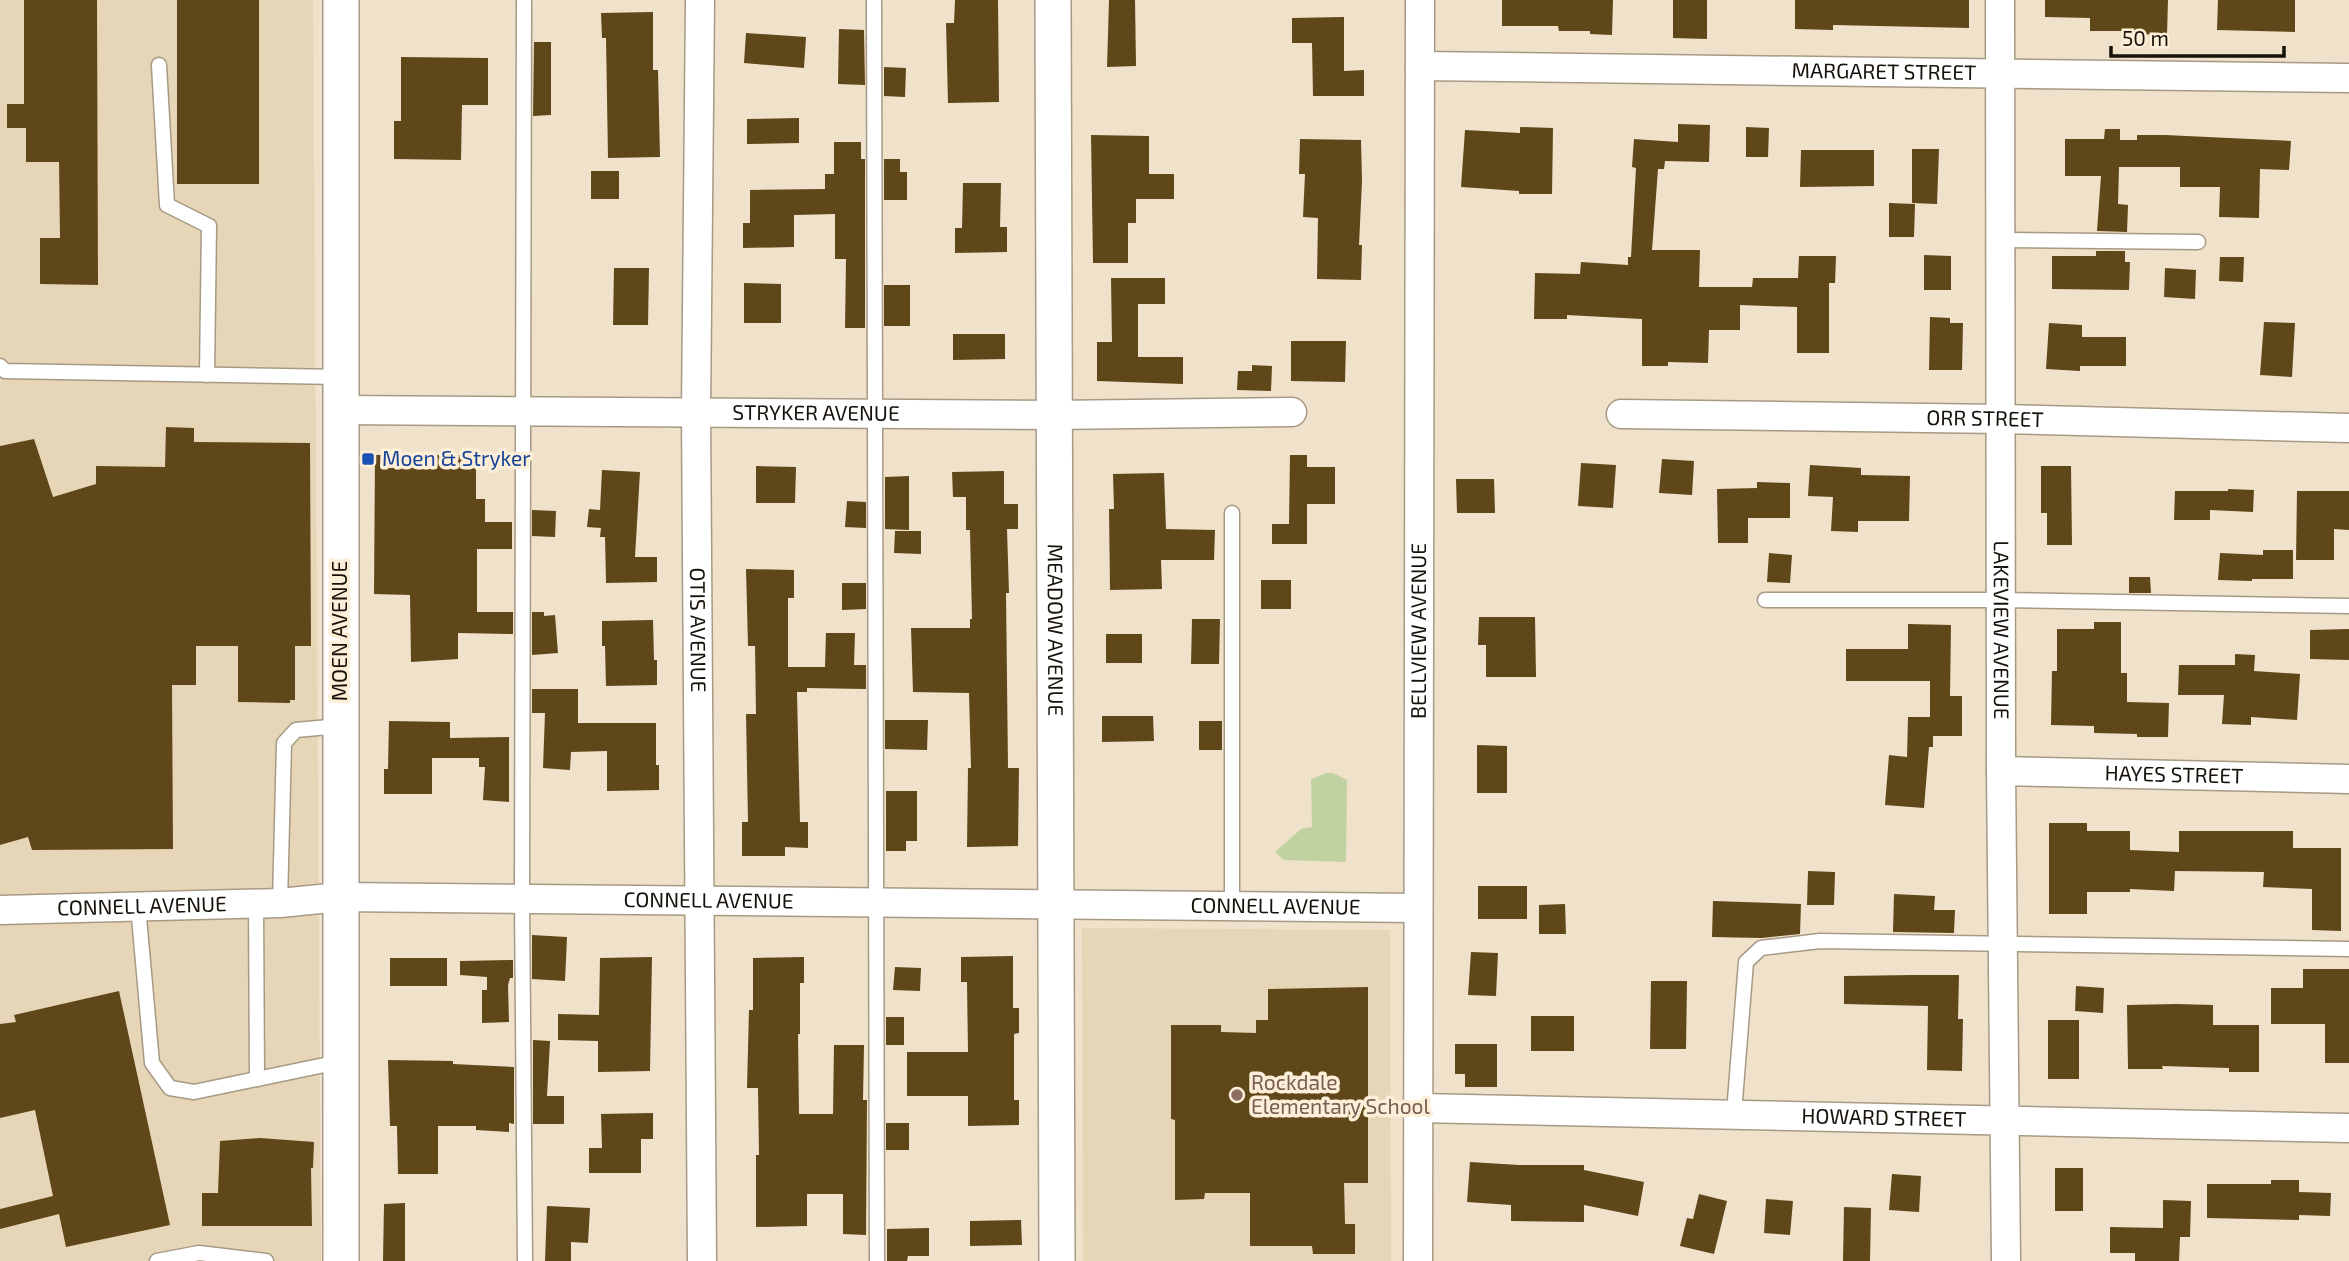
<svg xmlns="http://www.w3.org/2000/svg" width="2349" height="1261" viewBox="0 0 2349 1261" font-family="'Exo 2',sans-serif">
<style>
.built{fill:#e7d5b8}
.green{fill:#c1d2a1}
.building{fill:#604719}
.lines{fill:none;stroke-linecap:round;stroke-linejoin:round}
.service-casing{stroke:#a79a85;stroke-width:17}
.minor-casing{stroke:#a79a85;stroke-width:31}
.tertiary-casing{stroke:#a79a85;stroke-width:38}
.service{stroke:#fff;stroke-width:14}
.minor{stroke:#fff;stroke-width:28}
.tertiary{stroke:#fff;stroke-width:35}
.transit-dot{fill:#1a4fb4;stroke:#fceed7;stroke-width:2.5}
.education-dot{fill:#8d6e63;stroke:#fceed7;stroke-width:2.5}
.labels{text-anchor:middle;stroke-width:7;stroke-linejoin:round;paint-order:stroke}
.street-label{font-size:21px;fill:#161109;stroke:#fceed7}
.transit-label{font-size:21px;fill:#164399;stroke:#fceed7;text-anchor:start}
.education-label{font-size:21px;fill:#785e54;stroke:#fceed7;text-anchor:start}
</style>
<rect width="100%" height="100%" fill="#efe1ca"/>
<!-- built -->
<g class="built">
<path d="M 0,0 L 313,0 L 321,1261 L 0,1261 Z"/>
<path d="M 1082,928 L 1390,930 L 1391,1261 L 1083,1261 Z"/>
</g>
<!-- green -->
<path class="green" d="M 1327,773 L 1333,773 L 1347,780 L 1346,862 L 1284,860 L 1275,852 L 1301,829 L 1312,827 L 1311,779 Z"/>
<!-- building -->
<g class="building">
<path d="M 24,0 L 97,0 L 98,285 L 40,284 L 40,238 L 60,238 L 59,162 L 26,162 L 26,128 L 7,128 L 7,104 L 24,104 Z"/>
<rect x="177" y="0" width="82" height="184"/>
<path d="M 955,0 L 998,0 L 999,102 L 948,103 L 946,23 L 954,23 Z"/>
<path d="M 1109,0 L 1135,0 L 1136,66 L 1107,67 Z"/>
<path d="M 1502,0 L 1613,0 L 1612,35 L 1590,34 L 1590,31 L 1559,31 L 1558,26 L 1502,26 Z"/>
<path d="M 1673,0 L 1707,0 L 1707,39 L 1673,38 Z"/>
<path d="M 1795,0 L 1969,0 L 1969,28 L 1833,25 L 1833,30 L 1795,29 Z"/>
<path d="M 2045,0 L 2168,0 L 2167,35 L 2136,34 L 2136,31 L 2090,31 L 2090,18 L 2045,17 Z"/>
<path d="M 2218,0 L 2295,0 L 2295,32 L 2217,30 Z"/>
<path d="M 653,12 L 653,70 L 658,70 L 660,157 L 608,158 L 606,38 L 602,38 L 601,13 Z"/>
<path d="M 1344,17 L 1344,71 L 1364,70 L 1364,96 L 1313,96 L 1312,43 L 1292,43 L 1292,18 Z"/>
<path d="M 839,29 L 864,30 L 865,85 L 838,84 Z"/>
<path d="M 746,33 L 806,37 L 804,68 L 744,63 Z"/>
<path d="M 534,42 L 551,42 L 551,115 L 533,116 Z"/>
<path d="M 401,57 L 488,58 L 488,105 L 462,105 L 461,160 L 394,159 L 394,121 L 401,121 Z"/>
<path d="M 884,67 L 906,68 L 905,97 L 884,96 Z"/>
<path d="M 799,118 L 799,143 L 747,144 L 747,119 Z"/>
<path d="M 1678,124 L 1710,125 L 1709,162 L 1665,161 L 1664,169 L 1658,169 L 1652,250 L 1700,250 L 1699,287 L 1752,287 L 1753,278 L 1798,278 L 1799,256 L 1836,256 L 1835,283 L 1829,283 L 1829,353 L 1797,353 L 1797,307 L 1740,305 L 1740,330 L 1709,330 L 1708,363 L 1668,362 L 1668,366 L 1642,366 L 1642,319 L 1567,315 L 1567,319 L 1534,319 L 1535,273 L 1580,274 L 1581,262 L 1628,265 L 1628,257 L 1631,257 L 1636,168 L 1632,167 L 1634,139 L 1678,142 Z"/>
<path d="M 1520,127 L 1553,128 L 1552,194 L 1519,194 L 1519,191 L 1461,187 L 1465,130 L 1520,133 Z"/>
<path d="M 1746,127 L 1769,128 L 1768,157 L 1746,157 Z"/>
<path d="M 2105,129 L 2120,129 L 2120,140 L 2137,140 L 2137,135 L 2165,135 L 2291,141 L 2289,170 L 2260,169 L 2259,218 L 2219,217 L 2220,187 L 2180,187 L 2180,167 L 2119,167 L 2118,204 L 2128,205 L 2127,232 L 2097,231 L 2101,176 L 2065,176 L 2065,139 L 2104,139 Z"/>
<path d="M 1091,135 L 1149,136 L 1149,174 L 1174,174 L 1174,199 L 1136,199 L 1136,223 L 1128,223 L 1128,263 L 1093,263 Z"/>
<path d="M 1300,139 L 1361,140 L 1362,181 L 1359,245 L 1362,245 L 1361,280 L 1317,279 L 1318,218 L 1303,217 L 1305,174 L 1299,174 Z"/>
<path d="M 834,142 L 861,142 L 861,159 L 865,159 L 865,328 L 845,328 L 846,259 L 835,259 L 835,214 L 794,215 L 794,247 L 743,248 L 743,223 L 750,223 L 750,190 L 825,189 L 825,174 L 834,174 Z"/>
<path d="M 1912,149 L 1939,149 L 1937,204 L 1912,203 Z"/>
<path d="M 1801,150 L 1874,150 L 1874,186 L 1800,187 Z"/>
<path d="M 884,159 L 900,159 L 900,172 L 907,172 L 907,200 L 884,200 Z"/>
<rect x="591" y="171" width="28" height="28"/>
<path d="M 963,183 L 1001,183 L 1000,227 L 1007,227 L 1007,252 L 955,253 L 955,228 L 962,228 Z"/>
<path d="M 1889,203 L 1915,204 L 1914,237 L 1889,237 Z"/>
<path d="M 2096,251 L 2125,251 L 2125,262 L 2130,262 L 2129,290 L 2052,289 L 2052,256 L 2096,256 Z"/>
<path d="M 1924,255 L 1951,256 L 1951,290 L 1924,290 Z"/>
<path d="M 2220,257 L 2244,257 L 2243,282 L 2219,281 Z"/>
<path d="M 614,268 L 649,268 L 648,325 L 613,325 Z"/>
<path d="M 2165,268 L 2196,270 L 2195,299 L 2164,297 Z"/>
<path d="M 1111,278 L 1165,278 L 1165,304 L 1138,304 L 1138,357 L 1183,357 L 1183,384 L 1097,381 L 1097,342 L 1112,342 Z"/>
<path d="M 744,283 L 781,284 L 781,323 L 744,323 Z"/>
<rect x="884" y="285" width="26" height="41"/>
<path d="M 1930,317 L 1950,318 L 1950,323 L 1963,323 L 1962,370 L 1929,370 Z"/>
<path d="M 2264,322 L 2295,323 L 2292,377 L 2260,375 Z"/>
<path d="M 2049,323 L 2082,325 L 2082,337 L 2126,337 L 2126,366 L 2080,366 L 2080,371 L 2046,369 Z"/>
<path d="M 953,334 L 1005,334 L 1005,359 L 953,360 Z"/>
<path d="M 1291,341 L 1346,341 L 1345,382 L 1291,381 Z"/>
<path d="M 1252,365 L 1272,366 L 1271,391 L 1237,390 L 1238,371 L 1252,371 Z"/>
<path d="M 166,427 L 194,428 L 194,442 L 310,443 L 311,646 L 295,646 L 295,700 L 290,700 L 290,703 L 238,702 L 238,646 L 196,646 L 196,685 L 172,685 L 173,849 L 32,850 L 28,837 L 0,845 L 0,446 L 34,439 L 53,497 L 96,484 L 96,466 L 165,467 Z"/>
<path d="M 375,455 L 476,455 L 476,499 L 485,499 L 485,522 L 512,522 L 512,549 L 477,549 L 477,612 L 513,612 L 513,634 L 458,633 L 458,659 L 411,662 L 410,595 L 374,594 Z"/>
<path d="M 1290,455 L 1307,455 L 1307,467 L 1335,467 L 1335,504 L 1307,504 L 1307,544 L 1272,544 L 1272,524 L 1289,524 Z"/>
<path d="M 1662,459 L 1694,461 L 1692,495 L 1659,493 Z"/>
<path d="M 1581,463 L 1616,465 L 1613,508 L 1578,506 Z"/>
<path d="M 1810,465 L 1861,468 L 1861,475 L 1910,476 L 1909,521 L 1858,521 L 1858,532 L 1831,531 L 1833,497 L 1808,496 Z"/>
<path d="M 756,466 L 796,467 L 795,503 L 756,503 Z"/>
<path d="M 2041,466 L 2071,466 L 2072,545 L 2047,545 L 2047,513 L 2041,513 Z"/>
<path d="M 602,470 L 640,472 L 635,557 L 657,557 L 657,582 L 606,583 L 605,537 L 600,537 L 601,528 L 587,527 L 589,509 L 600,510 Z"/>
<path d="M 1004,471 L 1004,504 L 1018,504 L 1018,529 L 1007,529 L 1009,593 L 1006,593 L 1008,768 L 1019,768 L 1018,846 L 967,847 L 968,768 L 971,768 L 969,693 L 913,692 L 911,628 L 970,628 L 970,619 L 972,619 L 970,530 L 966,530 L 966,497 L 953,497 L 952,472 Z"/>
<path d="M 1164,473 L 1166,529 L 1215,530 L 1214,560 L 1161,560 L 1162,589 L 1110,590 L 1109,509 L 1114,509 L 1113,474 Z"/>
<path d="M 909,476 L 909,530 L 885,529 L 885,477 Z"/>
<path d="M 1456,479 L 1494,479 L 1495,513 L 1457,513 Z"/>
<path d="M 1757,482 L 1790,483 L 1790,518 L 1748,518 L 1748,543 L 1718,543 L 1717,489 L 1757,488 Z"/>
<path d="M 2228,489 L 2254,490 L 2253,512 L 2210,510 L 2210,520 L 2174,520 L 2175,491 L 2228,491 Z"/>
<path d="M 2297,491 L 2349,491 L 2349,530 L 2334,529 L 2334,560 L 2296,560 Z"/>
<path d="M 847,501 L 866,502 L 866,528 L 845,527 Z"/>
<path d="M 532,510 L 556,511 L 555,537 L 532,536 Z"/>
<path d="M 895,531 L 921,531 L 921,554 L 894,553 Z"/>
<path d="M 2263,550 L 2293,550 L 2293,579 L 2252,579 L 2252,581 L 2218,580 L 2220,553 L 2263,555 Z"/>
<path d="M 1769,553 L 1792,555 L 1790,583 L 1767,582 Z"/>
<path d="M 746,569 L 794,570 L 794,598 L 788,598 L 788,667 L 825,667 L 826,633 L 855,633 L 854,665 L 866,665 L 866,689 L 807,688 L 807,692 L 797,692 L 800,822 L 808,822 L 808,848 L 785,847 L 785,856 L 742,856 L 742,822 L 748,822 L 746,714 L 756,714 L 755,646 L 748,646 Z"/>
<path d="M 2129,577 L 2150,577 L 2151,593 L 2129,593 Z"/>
<rect x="1261" y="580" width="30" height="29"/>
<path d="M 842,583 L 866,583 L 866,609 L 842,610 Z"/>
<path d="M 532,612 L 544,612 L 544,616 L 555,615 L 558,653 L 532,655 Z"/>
<path d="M 1479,617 L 1535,617 L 1536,677 L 1486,677 L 1486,645 L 1478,645 Z"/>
<path d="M 1192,619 L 1220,619 L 1219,664 L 1191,664 Z"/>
<path d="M 653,620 L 654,660 L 657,660 L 657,685 L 606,686 L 605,646 L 602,646 L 602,621 Z"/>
<path d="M 2094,622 L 2121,622 L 2121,673 L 2127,673 L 2127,702 L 2169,703 L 2168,737 L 2137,737 L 2137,734 L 2094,733 L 2094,726 L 2051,725 L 2052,671 L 2057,671 L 2057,629 L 2094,629 Z"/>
<path d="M 1908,624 L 1951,625 L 1950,696 L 1962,696 L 1962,736 L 1933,736 L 1933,747 L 1929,747 L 1924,808 L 1885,805 L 1889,755 L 1907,757 L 1908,717 L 1930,717 L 1930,681 L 1846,681 L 1846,649 L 1908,649 Z"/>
<path d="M 2349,629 L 2349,660 L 2310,659 L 2310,630 Z"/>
<rect x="1106" y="634" width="36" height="29"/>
<path d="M 2235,654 L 2255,655 L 2254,671 L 2300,674 L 2297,720 L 2251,717 L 2251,725 L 2222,724 L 2224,695 L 2178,695 L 2179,665 L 2235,665 Z"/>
<path d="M 532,689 L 578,689 L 578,723 L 656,723 L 656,765 L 659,765 L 659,790 L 607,791 L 607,751 L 571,752 L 570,770 L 543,768 L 545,713 L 532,713 Z"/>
<path d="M 1102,716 L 1153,716 L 1154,741 L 1102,742 Z"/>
<path d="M 885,720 L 928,720 L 927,750 L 885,749 Z"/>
<path d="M 389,721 L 450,722 L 450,738 L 509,737 L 509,802 L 483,800 L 485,767 L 479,767 L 479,758 L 432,758 L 432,794 L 384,794 L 384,769 L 388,769 Z"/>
<rect x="1199" y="721" width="23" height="29"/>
<path d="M 1477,745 L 1507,746 L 1507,793 L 1477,793 Z"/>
<path d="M 886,791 L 917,791 L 917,841 L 906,841 L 906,851 L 886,851 Z"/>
<path d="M 2049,823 L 2087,823 L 2087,831 L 2130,831 L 2130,850 L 2179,852 L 2179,831 L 2293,831 L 2293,848 L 2341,848 L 2341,931 L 2312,930 L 2312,889 L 2263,887 L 2264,872 L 2175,871 L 2174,891 L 2130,889 L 2130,892 L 2087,892 L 2087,914 L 2049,914 Z"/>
<path d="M 1808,871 L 1835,872 L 1834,905 L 1807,905 Z"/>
<rect x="1478" y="886" width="49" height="33"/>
<path d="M 1894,894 L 1935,896 L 1934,910 L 1955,910 L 1954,933 L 1893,932 Z"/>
<path d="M 1713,901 L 1801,904 L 1800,934 L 1762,938 L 1712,937 Z"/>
<path d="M 1565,904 L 1566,934 L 1539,934 L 1539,905 Z"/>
<path d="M 532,935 L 567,937 L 565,981 L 532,979 Z"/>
<path d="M 1471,952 L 1498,953 L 1496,996 L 1468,995 Z"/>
<path d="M 1013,956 L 1013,1008 L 1019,1008 L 1019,1033 L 1014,1034 L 1014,1100 L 1019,1100 L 1019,1125 L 968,1126 L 968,1096 L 907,1096 L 907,1052 L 968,1052 L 967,982 L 961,982 L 961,957 Z"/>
<path d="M 652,957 L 650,1071 L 598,1072 L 598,1041 L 558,1040 L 558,1014 L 599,1015 L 600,958 Z"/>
<path d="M 804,957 L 804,983 L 800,983 L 800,1034 L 798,1034 L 799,1114 L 833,1114 L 834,1045 L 864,1045 L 863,1100 L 867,1100 L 866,1235 L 843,1234 L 843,1194 L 807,1194 L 807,1226 L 756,1227 L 756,1155 L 759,1155 L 758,1088 L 747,1088 L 749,1010 L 753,1010 L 753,958 Z"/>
<rect x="390" y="958" width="57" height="28"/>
<path d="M 513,960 L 513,978 L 510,978 L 508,985 L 509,1022 L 482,1023 L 482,990 L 487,990 L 487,977 L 460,975 L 460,961 Z"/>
<path d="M 895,967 L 921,968 L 920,991 L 893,990 Z"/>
<path d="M 2303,969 L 2349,969 L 2349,1063 L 2325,1063 L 2325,1024 L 2271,1024 L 2271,988 L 2303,988 Z"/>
<path d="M 1913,975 L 1959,975 L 1958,1019 L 1963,1019 L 1962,1071 L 1927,1070 L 1928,1006 L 1844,1004 L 1844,976 Z"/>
<path d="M 1651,981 L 1687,981 L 1686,1049 L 1650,1049 Z"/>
<path d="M 2076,986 L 2104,988 L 2103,1013 L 2075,1011 Z"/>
<path d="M 1368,987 L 1368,1183 L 1344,1183 L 1345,1224 L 1355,1224 L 1355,1254 L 1313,1254 L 1312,1246 L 1250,1246 L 1250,1193 L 1205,1193 L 1204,1199 L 1175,1200 L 1175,1120 L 1171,1119 L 1171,1025 L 1221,1025 L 1221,1032 L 1256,1033 L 1256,1020 L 1268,1020 L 1268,989 Z"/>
<path d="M 119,991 L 170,1225 L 66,1247 L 59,1214 L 0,1229 L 0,1209 L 53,1196 L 35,1110 L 0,1118 L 0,1024 L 16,1022 L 14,1015 Z"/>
<path d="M 2176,1004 L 2213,1005 L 2213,1025 L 2259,1025 L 2259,1072 L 2229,1072 L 2229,1068 L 2162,1066 L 2163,1069 L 2128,1069 L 2127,1005 Z"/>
<rect x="1531" y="1016" width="43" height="35"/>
<rect x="886" y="1017" width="18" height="28"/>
<rect x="2048" y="1020" width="31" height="59"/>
<path d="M 533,1040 L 550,1041 L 547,1096 L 564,1096 L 564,1124 L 533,1124 Z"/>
<path d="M 1455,1044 L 1497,1044 L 1497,1087 L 1465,1087 L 1465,1074 L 1455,1074 Z"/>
<path d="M 388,1060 L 453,1061 L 453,1064 L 514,1067 L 514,1124 L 509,1123 L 509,1132 L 476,1130 L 476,1126 L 438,1126 L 438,1174 L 398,1174 L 397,1126 L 390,1126 Z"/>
<path d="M 653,1113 L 653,1139 L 641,1139 L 641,1173 L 589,1173 L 589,1148 L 602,1148 L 601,1114 Z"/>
<rect x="886" y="1123" width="23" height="27"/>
<path d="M 260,1138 L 314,1142 L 313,1168 L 311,1168 L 312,1226 L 202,1226 L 202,1193 L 218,1193 L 220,1141 Z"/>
<path d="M 1470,1162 L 1519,1165 L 1584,1165 L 1584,1170 L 1644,1182 L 1638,1216 L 1584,1205 L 1584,1222 L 1511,1221 L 1511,1205 L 1467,1202 Z"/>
<rect x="2055" y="1168" width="28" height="43"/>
<path d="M 1892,1174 L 1921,1176 L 1919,1212 L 1889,1210 Z"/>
<path d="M 2271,1180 L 2299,1180 L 2299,1192 L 2331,1193 L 2330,1216 L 2299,1215 L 2299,1220 L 2207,1218 L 2207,1184 L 2271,1184 Z"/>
<path d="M 1699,1194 L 1727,1201 L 1714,1254 L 1680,1246 L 1687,1218 L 1693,1219 Z"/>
<path d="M 1766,1199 L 1793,1201 L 1790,1235 L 1764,1233 Z"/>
<path d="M 2163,1200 L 2191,1201 L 2190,1237 L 2180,1237 L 2179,1261 L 2135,1261 L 2135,1253 L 2110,1253 L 2110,1227 L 2163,1228 Z"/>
<path d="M 405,1203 L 405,1261 L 383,1261 L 384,1204 Z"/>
<path d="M 547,1206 L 590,1208 L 588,1243 L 571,1242 L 571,1261 L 545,1261 Z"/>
<path d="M 1844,1207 L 1871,1208 L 1870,1261 L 1843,1261 Z"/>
<path d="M 1021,1220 L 1022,1245 L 970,1246 L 970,1221 Z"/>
<path d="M 929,1228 L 929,1256 L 908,1256 L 907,1261 L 887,1261 L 887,1229 Z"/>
</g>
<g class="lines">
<defs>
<g id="service">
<path d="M 524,0 L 522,899 L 525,1261"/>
<path d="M 874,0 L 877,1261"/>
<path d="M 159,65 L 167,205 L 209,226 L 207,375"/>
<path d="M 2000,240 L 2198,242"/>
<path d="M 0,366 L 5,371 L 340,377"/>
<path d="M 1232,513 L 1232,906"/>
<path d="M 1765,600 L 2000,600 L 2349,606"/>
<path d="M 256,903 L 257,1079"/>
<path d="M 280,903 L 284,743 L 296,730 L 340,726"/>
<path d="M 138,906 L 152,1063 L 170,1088 L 194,1092 L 339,1062"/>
<path d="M 1734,1113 L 1746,962 L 1761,948 L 1820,941 L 2349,949"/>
<path d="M 157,1261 L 199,1253 L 266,1261"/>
</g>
<g id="minor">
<path id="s1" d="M 700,0 L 696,413 L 702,1261"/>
<path id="s2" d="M 2000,0 L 2001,771 L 2006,1261"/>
<path id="s3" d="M 1420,66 L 2349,78"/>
<path id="s4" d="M 340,410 L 1054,415 L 1292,412"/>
<path id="s5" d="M 1621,414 L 2001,419 L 2349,428"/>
<path id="s6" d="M 2001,771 L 2349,779"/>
<path id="s7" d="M 0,910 L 280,903 L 340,897 L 1418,908"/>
<path id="s8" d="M 1418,1108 L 2349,1128"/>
<path id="s9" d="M 1418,1261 L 1420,0"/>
</g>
<g id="tertiary">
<path d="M 341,0 L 341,1261"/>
<path id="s10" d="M 1053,0 L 1057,1261"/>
</g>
</defs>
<!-- service casing -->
<use href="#service" class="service-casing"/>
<!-- minor casing -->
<use href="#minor" class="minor-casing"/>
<!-- tertiary casing -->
<use href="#tertiary" class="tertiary-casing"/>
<!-- service -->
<use href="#service" class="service"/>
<!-- minor -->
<use href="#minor" class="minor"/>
<!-- tertiary -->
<use href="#tertiary" class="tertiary"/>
</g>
<!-- markers -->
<rect class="transit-dot" x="361" y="452" width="14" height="14" rx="3.5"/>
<circle class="education-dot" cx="1237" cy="1095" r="7"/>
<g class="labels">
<!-- street labels -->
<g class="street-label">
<text dy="7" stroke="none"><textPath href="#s3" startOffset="464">MARGARET STREET</textPath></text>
<text dy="7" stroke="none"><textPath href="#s4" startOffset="476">STRYKER AVENUE</textPath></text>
<text dy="7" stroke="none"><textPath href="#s5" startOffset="364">ORR STREET</textPath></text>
<text dy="7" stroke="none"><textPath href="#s1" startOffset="630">OTIS AVENUE</textPath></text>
<text dy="7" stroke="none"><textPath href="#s10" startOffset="630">MEADOW AVENUE</textPath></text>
<text dy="7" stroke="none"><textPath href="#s9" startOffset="630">BELLVIEW AVENUE</textPath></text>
<text transform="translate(340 631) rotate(-90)" y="7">MOEN AVENUE</text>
<text dy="7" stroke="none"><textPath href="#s2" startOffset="630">LAKEVIEW AVENUE</textPath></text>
<text dy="7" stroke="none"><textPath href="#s6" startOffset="173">HAYES STREET</textPath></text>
<text dy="7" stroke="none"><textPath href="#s7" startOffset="709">CONNELL AVENUE</textPath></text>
<text dy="7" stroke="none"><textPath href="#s7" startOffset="142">CONNELL AVENUE</textPath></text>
<text dy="7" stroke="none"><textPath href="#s7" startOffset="1276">CONNELL AVENUE</textPath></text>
<text dy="7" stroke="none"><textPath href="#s8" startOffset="466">HOWARD STREET</textPath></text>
</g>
<!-- transit labels -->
<g class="transit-label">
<text x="382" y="466">Moen &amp; Stryker</text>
</g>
<!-- education labels -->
<g class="education-label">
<text x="1251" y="1090">Rockdale<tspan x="1251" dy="24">Elementary School</tspan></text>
</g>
</g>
<!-- scale -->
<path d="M2111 46v10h173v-10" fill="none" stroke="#161109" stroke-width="3.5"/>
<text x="2122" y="46" font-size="21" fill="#161109" stroke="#fceed7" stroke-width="5" paint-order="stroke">50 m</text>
</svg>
